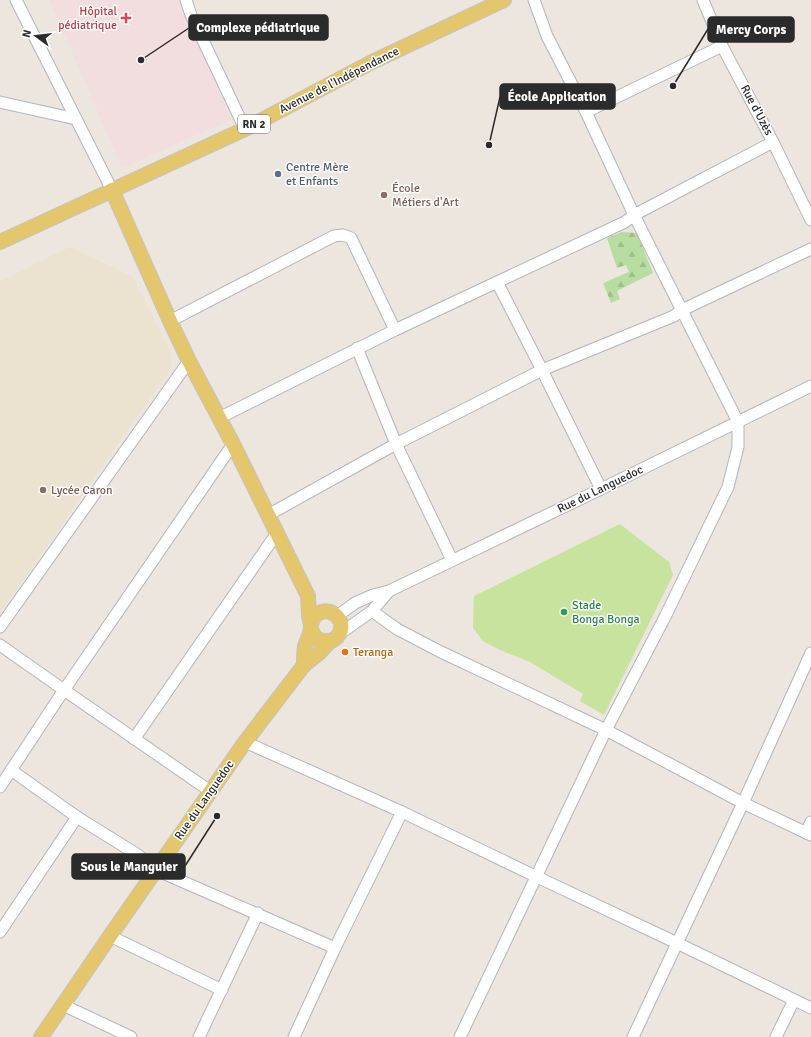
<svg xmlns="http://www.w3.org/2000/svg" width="811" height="1037" viewBox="0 0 811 1037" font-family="Signika,sans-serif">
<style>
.education{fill:#ece2d0}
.medical{fill:#f2dddf}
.forest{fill:url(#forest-firs)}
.pitch{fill:#c7e39e}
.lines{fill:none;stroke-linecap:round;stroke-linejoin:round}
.minor-casing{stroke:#b2b5be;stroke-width:13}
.major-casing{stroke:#c4c4c4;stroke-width:16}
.minor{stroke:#fff;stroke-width:11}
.major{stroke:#e4c66c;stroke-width:14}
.health-dot{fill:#e0444e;stroke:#fff;stroke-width:1.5}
.service-dot{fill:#5c6f8a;stroke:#fff;stroke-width:1.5}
.education-dot{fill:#8d6e63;stroke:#fff;stroke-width:1.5}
.leisure-dot{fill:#2e9e5b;stroke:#fff;stroke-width:1.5}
.food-dot{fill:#e8710a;stroke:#fff;stroke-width:1.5}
.labels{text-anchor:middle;stroke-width:3;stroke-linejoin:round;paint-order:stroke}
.shield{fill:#fff;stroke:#6b6b6b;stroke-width:1}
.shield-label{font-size:11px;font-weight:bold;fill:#2b2b2b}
.health-label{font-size:12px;fill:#be3a42;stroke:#fff;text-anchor:end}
.street-label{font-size:12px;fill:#2b2b2b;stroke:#fff}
.service-label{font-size:12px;fill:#4e5e75;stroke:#fff;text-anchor:start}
.education-label{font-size:12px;fill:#785e54;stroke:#fff;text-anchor:start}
.leisure-label{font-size:12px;fill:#27864d;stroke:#fff;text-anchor:start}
.food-label{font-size:12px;fill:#c56008;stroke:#fff;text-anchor:start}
.leader{fill:none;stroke:#2b2b2b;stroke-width:1.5}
.callout-dot{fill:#2b2b2b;stroke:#fff;stroke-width:1.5}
.callout{fill:#2b2b2b;stroke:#2b2b2b;stroke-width:1.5}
.callout-label{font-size:13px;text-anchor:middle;font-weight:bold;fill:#fff}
</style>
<defs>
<pattern id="forest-firs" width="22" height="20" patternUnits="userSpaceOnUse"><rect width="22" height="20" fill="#b7dda1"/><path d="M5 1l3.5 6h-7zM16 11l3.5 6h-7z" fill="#9ebe8b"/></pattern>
</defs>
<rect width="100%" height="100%" fill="#ece6df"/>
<!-- education -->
<path class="education" d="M 70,247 L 133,277 L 170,351 L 172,367 L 0,613 L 0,281 Z"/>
<!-- medical -->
<path class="medical" d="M 50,0 L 180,0 L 231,120 L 122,168 Z"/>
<!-- forest -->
<path class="forest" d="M 622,232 L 637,233 L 653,273 L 617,291 L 620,299 L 611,303 L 603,283 L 629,272 L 626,265 L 617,268 L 607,238 Z"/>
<!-- pitch -->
<path class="pitch" d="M 620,524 L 669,562 L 673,575 L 604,715 L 580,701 L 583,694 L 530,662 L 500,650 L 483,641 L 473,628 L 474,596 Z"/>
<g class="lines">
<defs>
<g id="minor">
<path d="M 16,0 L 112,190"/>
<path d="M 186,0 L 191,15 L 245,129"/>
<path d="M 703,0 L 722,46 L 773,142 L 811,220"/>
<path d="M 0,102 L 76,119"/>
<path d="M 586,112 L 722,46"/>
<path d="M 497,282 L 542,370 L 601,489"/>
<path d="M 170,321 L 334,236 L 343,235 L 351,238 L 395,330"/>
<path d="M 357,348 L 396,444 L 452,560"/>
<path d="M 219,418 L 395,330 L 625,222 L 634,215 L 773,142"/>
<path d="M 268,515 L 396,444 L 542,370 L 674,316 L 682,310 L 811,249"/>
<path d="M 372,611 L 397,629 L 439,651 L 606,730 L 743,803 L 811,835"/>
<path d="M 337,616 L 355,603 L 373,595 L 389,591 L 601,489 L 811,386"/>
<path d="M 0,627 L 189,361"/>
<path d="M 338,635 L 372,611 L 389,591"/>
<path d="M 0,645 L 64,690 L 210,791"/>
<path d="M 134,739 L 277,533"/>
<path d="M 245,742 L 402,812 L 535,876 L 677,943 L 811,1008"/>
<path d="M 11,770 L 77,817 L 138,855 L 156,870 L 335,948"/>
<path d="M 0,787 L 64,690 L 233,444"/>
<path d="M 806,833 L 811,822"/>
<path d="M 0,932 L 77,817"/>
<path d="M 110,936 L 222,990"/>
<path d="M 63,1005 L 131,1037"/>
<path d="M 199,1037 L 258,913"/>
<path d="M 294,1037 L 335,948 L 402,812"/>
<path d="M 460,1037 L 606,730 L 665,617 L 728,487 L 738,447 L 738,422 L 634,215 L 586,112 L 547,36 L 534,0"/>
<path d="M 633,1037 L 743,803 L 811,653"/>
<path d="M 776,1037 L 794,1000"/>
</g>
<g id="major">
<path d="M 112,190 L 170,321 L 189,361 L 233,444 L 308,596 L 309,616 L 311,624"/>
<path d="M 0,242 L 245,129 L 372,62 L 504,0"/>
<path d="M 304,665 C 304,659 304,652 305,646 C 307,640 310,635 311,629 C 311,624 311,621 314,617 C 328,601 351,622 337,637 C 333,641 328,642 323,641 C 316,640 313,635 311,629"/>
<path d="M 41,1037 L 110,936 L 245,742 L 304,665 L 319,653 L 330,641"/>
</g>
</defs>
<!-- minor casing -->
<use href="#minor" class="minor-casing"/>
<!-- major casing -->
<use href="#major" class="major-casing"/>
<!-- minor -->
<use href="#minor" class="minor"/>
<!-- major -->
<use href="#major" class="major"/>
</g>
<!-- markers -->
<path class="health-dot" d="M124 12h4v4h4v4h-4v4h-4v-4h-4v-4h4z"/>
<circle class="service-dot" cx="278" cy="174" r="4"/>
<g class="education-dot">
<circle cx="384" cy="195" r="4"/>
<circle cx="43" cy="490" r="4"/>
</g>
<circle class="leisure-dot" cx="564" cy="612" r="4"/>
<circle class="food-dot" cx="345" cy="652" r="4"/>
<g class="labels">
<!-- shield labels -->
<rect class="shield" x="238" y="115" width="32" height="18" rx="3"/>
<g class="shield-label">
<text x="254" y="128">RN 2</text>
</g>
<!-- health labels -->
<g class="health-label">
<text x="117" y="15">Hôpital<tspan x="117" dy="14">pédiatrique</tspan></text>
</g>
<!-- street labels -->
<g class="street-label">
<text transform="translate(339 80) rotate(-27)" y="4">Avenue de l'Indépendance</text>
<text transform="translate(757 110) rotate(62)" y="4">Rue d'Uzès</text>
<text transform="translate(600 489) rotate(-26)" y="4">Rue du Languedoc</text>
<text transform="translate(204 800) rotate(-55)" y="4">Rue du Languedoc</text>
</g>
<!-- service labels -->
<g class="service-label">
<text x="286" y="171">Centre Mère<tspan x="286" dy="14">et Enfants</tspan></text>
</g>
<!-- education labels -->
<g class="education-label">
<text x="392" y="192">École<tspan x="392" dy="14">Métiers d'Art</tspan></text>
<text x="51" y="494">Lycée Caron</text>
</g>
<!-- leisure labels -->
<g class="leisure-label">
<text x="572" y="609">Stade<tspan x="572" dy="14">Bonga Bonga</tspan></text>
</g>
<!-- food labels -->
<g class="food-label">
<text x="353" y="656">Teranga</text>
</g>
</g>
<!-- callouts -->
<path class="leader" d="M141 60L189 28M673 86L708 29M489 145L500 97M217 816L185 866"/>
<g class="callout-dot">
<circle cx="141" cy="60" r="4"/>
<circle cx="673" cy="86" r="4"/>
<circle cx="489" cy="145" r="4"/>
<circle cx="217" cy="816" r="4"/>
</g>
<g class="callout">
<rect x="189" y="15" width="139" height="25" rx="4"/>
<rect x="708" y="17" width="86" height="25" rx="4"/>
<rect x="500" y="84" width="115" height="25" rx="4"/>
<rect x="72" y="854" width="113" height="25" rx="4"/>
</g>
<g class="callout-label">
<text x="258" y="32">Complexe pédiatrique</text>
<text x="751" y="34">Mercy Corps</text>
<text x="557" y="101">École Application</text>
<text x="129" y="871">Sous le Manguier</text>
</g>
<!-- north arrow -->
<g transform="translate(36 36) rotate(285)" stroke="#ffffff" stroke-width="3" paint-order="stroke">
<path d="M0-3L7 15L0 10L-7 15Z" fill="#2b2b2b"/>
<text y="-6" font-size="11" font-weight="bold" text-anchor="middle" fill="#2b2b2b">N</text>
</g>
</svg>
